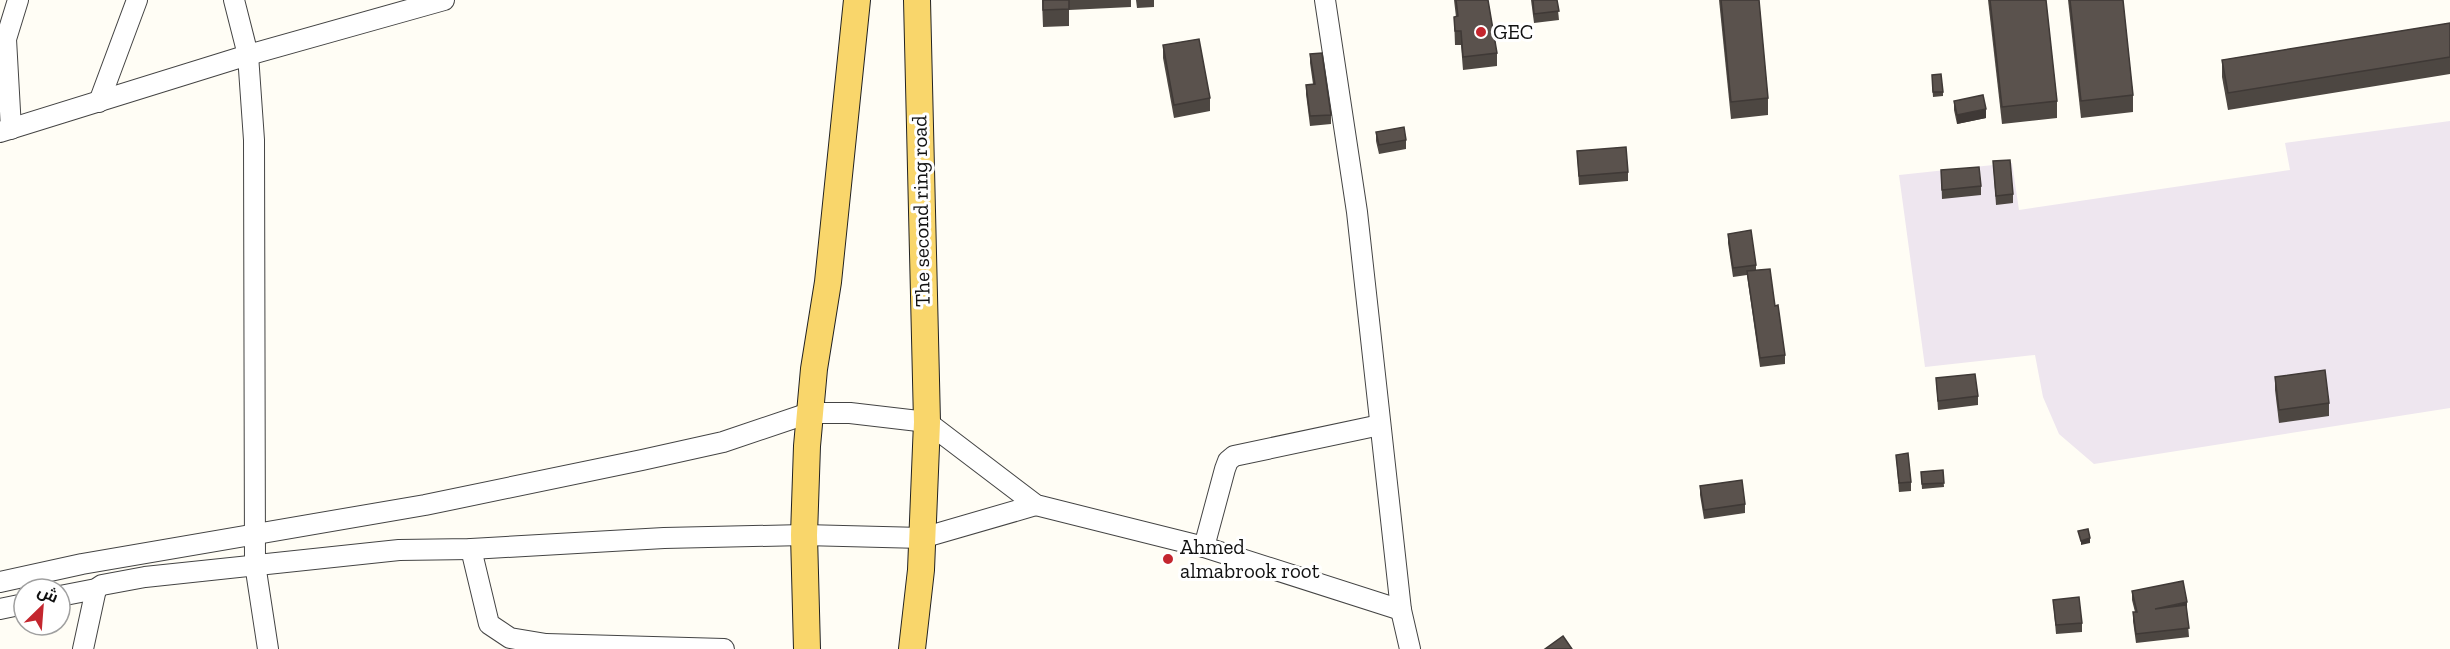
<svg xmlns="http://www.w3.org/2000/svg" width="2450" height="649" viewBox="0 0 2450 649" font-family="'Zilla Slab',Cairo,serif">
<style>
.industrial{fill:#eee6ef}
.lines{fill:none;stroke-linecap:round;stroke-linejoin:round}
.minor-casing{stroke:#444;stroke-width:22}
.major-casing{stroke:#222;stroke-width:28}
.minor{stroke:#fff;stroke-width:20}
.major{stroke:#f9d66b;stroke-width:26}
.wall{fill:#4d4742}
.shaded-wall{fill:#3f3936}
.building{fill:#5a524d;stroke:#3f3936;stroke-width:1.5}
.poi-dot{fill:#c4262e;stroke:#fff;stroke-width:2}
.labels{text-anchor:middle;stroke-width:6;stroke-linejoin:round;paint-order:stroke}
.poi-label{font-size:21px;fill:#111;stroke:#fff;text-anchor:start}
.street-label{font-size:21px;fill:#111;stroke:#fff}
</style>
<rect width="100%" height="100%" fill="#fffdf5"/>
<!-- industrial -->
<path class="industrial" d="M 2450,121 L 2450,408 L 2094,464 L 2059,434 L 2043,397 L 2035,355 L 1925,367 L 1899,175 L 2012,163 L 2019,210 L 2290,170 L 2285,143 Z"/>
<g class="lines">
<defs>
<g id="minor">
<path d="M 234,0 L 248,55 L 254,140 L 255,564 L 268,649"/>
<path d="M 1325,0 L 1357,212 L 1401,610 L 1410,649"/>
<path d="M 99,102 L 137,0"/>
<path d="M 11,129 L 6,39 L 18,0"/>
<path d="M 0,132 L 248,55 L 444,0"/>
<path d="M 1204,547 L 1225,469 L 1228,461 L 1234,456 L 1380,425"/>
<path d="M 471,549 L 489,624 L 510,638 L 546,644 L 724,649"/>
<path d="M 0,582 L 82,564 L 425,505 L 642,460 L 723,442 L 809,413 L 850,413 L 927,422 L 1036,505 L 1204,547 L 1401,610"/>
<path d="M 60,596 L 96,589 L 102,585 L 145,577 L 399,550 L 471,549 L 664,538 L 804,535 L 922,538 L 1036,505"/>
<path d="M 0,609 L 24,604"/>
<path d="M 83,649 L 96,589"/>
</g>
<g id="major">
<path d="M 807,649 L 804,535 L 807,446 L 814,369 L 828,282 L 857,0"/>
<path d="M 912,649 L 921,570 L 927,422 L 917,0"/>
</g>
</defs>
<!-- minor casing -->
<use href="#minor" class="minor-casing"/>
<!-- major casing -->
<use href="#major" class="major-casing"/>
<!-- minor -->
<use href="#minor" class="minor"/>
<!-- major -->
<use href="#major" class="major"/>
</g>
<!-- wall -->
<g class="wall">
<path d="M 1042,0 L 1131,0 L 1131,7 L 1069,10 L 1069,26 L 1043,27 Z"/>
<path d="M 1136,0 L 1154,0 L 1154,7 L 1137,8 Z"/>
<path d="M 1454,0 L 1488,0 L 1497,53 L 1497,66 L 1463,70 L 1461,45 L 1455,45 L 1454,17 L 1456,17 Z"/>
<path d="M 1531,0 L 1557,0 L 1559,20 L 1534,23 Z"/>
<path d="M 1719,0 L 1759,0 L 1768,98 L 1768,115 L 1731,119 Z"/>
<path d="M 1988,0 L 2046,0 L 2057,101 L 2057,118 L 2002,124 Z"/>
<path d="M 2068,0 L 2123,0 L 2133,95 L 2133,112 L 2081,118 Z"/>
<path d="M 2450,23 L 2450,74 L 2228,110 L 2222,77 L 2222,60 Z"/>
<path d="M 1163,45 L 1210,98 L 1210,111 L 1174,118 L 1163,58 Z"/>
<path d="M 1310,54 L 1331,115 L 1331,124 L 1310,126 L 1306,94 L 1306,85 L 1313,84 L 1310,63 Z"/>
<path d="M 1932,80 L 1943,92 L 1943,96 L 1933,97 Z"/>
<path d="M 1954,101 L 1986,118 L 1957,124 L 1954,110 Z"/>
<path d="M 1376,132 L 1406,140 L 1406,149 L 1379,154 L 1376,141 Z"/>
<path d="M 1577,151 L 1628,172 L 1628,181 L 1579,185 Z"/>
<path d="M 1993,161 L 2013,194 L 2013,203 L 1996,205 Z"/>
<path d="M 1941,170 L 1981,186 L 1981,195 L 1942,199 Z"/>
<path d="M 1728,234 L 1756,265 L 1756,270 L 1775,306 L 1785,355 L 1785,364 L 1760,367 L 1747,275 L 1733,277 L 1728,243 Z"/>
<path d="M 2275,377 L 2329,403 L 2329,416 L 2279,423 L 2275,390 Z"/>
<path d="M 1936,378 L 1978,396 L 1978,405 L 1938,410 Z"/>
<path d="M 1896,455 L 1911,482 L 1911,491 L 1899,492 Z"/>
<path d="M 1943,470 L 1944,487 L 1922,489 L 1921,472 Z"/>
<path d="M 1700,486 L 1745,504 L 1745,513 L 1704,519 L 1700,495 Z"/>
<path d="M 2132,591 L 2187,611 L 2189,637 L 2136,643 L 2133,621 L 2133,612 L 2135,612 L 2132,600 Z"/>
<path d="M 2053,600 L 2082,623 L 2082,632 L 2056,634 Z"/>
</g>
<!-- shaded-wall -->
<g class="shaded-wall">
<path d="M 1986,109 L 1986,118 L 1957,124 L 1957,115 Z"/>
<path d="M 2090,538 L 2090,543 L 2081,545 L 2081,541 Z"/>
<path d="M 2187,602 L 2187,611 L 2155,618 L 2155,609 Z"/>
</g>
<!-- building -->
<g class="building">
<path d="M 1043,0 L 1069,0 L 1069,9 L 1043,10 Z"/>
<path d="M 1456,0 L 1488,0 L 1497,53 L 1463,57 L 1461,31 L 1455,31 L 1454,17 L 1458,16 Z"/>
<path d="M 1533,0 L 1557,0 L 1559,11 L 1534,14 Z"/>
<path d="M 1721,0 L 1759,0 L 1768,98 L 1731,102 Z"/>
<path d="M 1990,0 L 2046,0 L 2057,101 L 2002,107 Z"/>
<path d="M 2070,0 L 2123,0 L 2133,95 L 2081,101 Z"/>
<path d="M 2450,23 L 2450,57 L 2228,93 L 2222,60 Z"/>
<path d="M 1199,39 L 1210,98 L 1174,105 L 1163,45 Z"/>
<path d="M 1322,53 L 1331,115 L 1310,116 L 1306,85 L 1315,84 L 1310,54 Z"/>
<path d="M 1941,74 L 1943,92 L 1933,92 L 1932,75 Z"/>
<path d="M 1983,95 L 1986,109 L 1957,115 L 1954,101 Z"/>
<path d="M 1404,127 L 1406,140 L 1379,145 L 1376,132 Z"/>
<path d="M 1626,147 L 1628,172 L 1579,176 L 1577,151 Z"/>
<path d="M 2010,160 L 2013,194 L 1996,196 L 1993,161 Z"/>
<path d="M 1979,167 L 1981,186 L 1942,190 L 1941,170 Z"/>
<path d="M 1751,230 L 1756,265 L 1733,268 L 1728,234 Z"/>
<path d="M 1770,269 L 1775,306 L 1778,305 L 1785,355 L 1760,358 L 1747,271 Z"/>
<path d="M 2325,370 L 2329,403 L 2279,410 L 2275,377 Z"/>
<path d="M 1975,374 L 1978,396 L 1938,401 L 1936,378 Z"/>
<path d="M 1908,453 L 1911,482 L 1899,483 L 1896,455 Z"/>
<path d="M 1943,470 L 1944,483 L 1922,484 L 1921,472 Z"/>
<path d="M 1742,480 L 1745,504 L 1704,510 L 1700,486 Z"/>
<path d="M 2088,529 L 2090,538 L 2081,541 L 2078,531 Z"/>
<path d="M 2183,581 L 2187,602 L 2155,609 L 2186,605 L 2189,628 L 2136,634 L 2133,612 L 2137,612 L 2132,591 Z"/>
<path d="M 2079,597 L 2082,623 L 2056,625 L 2053,600 Z"/>
<path d="M 1563,636 L 1572,649 L 1545,649 Z"/>
</g>
<!-- markers -->
<g class="poi-dot">
<circle cx="1481" cy="32" r="6"/>
<circle cx="1168" cy="559" r="6"/>
</g>
<g class="labels">
<!-- poi labels -->
<g class="poi-label">
<text x="1493" y="39">GEC</text>
<text x="1180" y="554">Ahmed<tspan x="1180" dy="24">almabrook root</tspan></text>
</g>
<!-- street labels -->
<g class="street-label">
<text transform="translate(921 211) rotate(-91)" y="7">The second ring road</text>
</g>
</g>
<!-- north arrow -->
<g transform="translate(42 607) rotate(25)"><circle r="28" fill="#ffffff" stroke="#a0a0a0" stroke-width="1.5"/>
<path d="M0-4.5L10 22L0 15L-10 22Z" fill="#c4262e"/>
<text y="-9" font-size="16" font-weight="bold" text-anchor="middle" fill="#111111">ش</text>
</g>
</svg>
